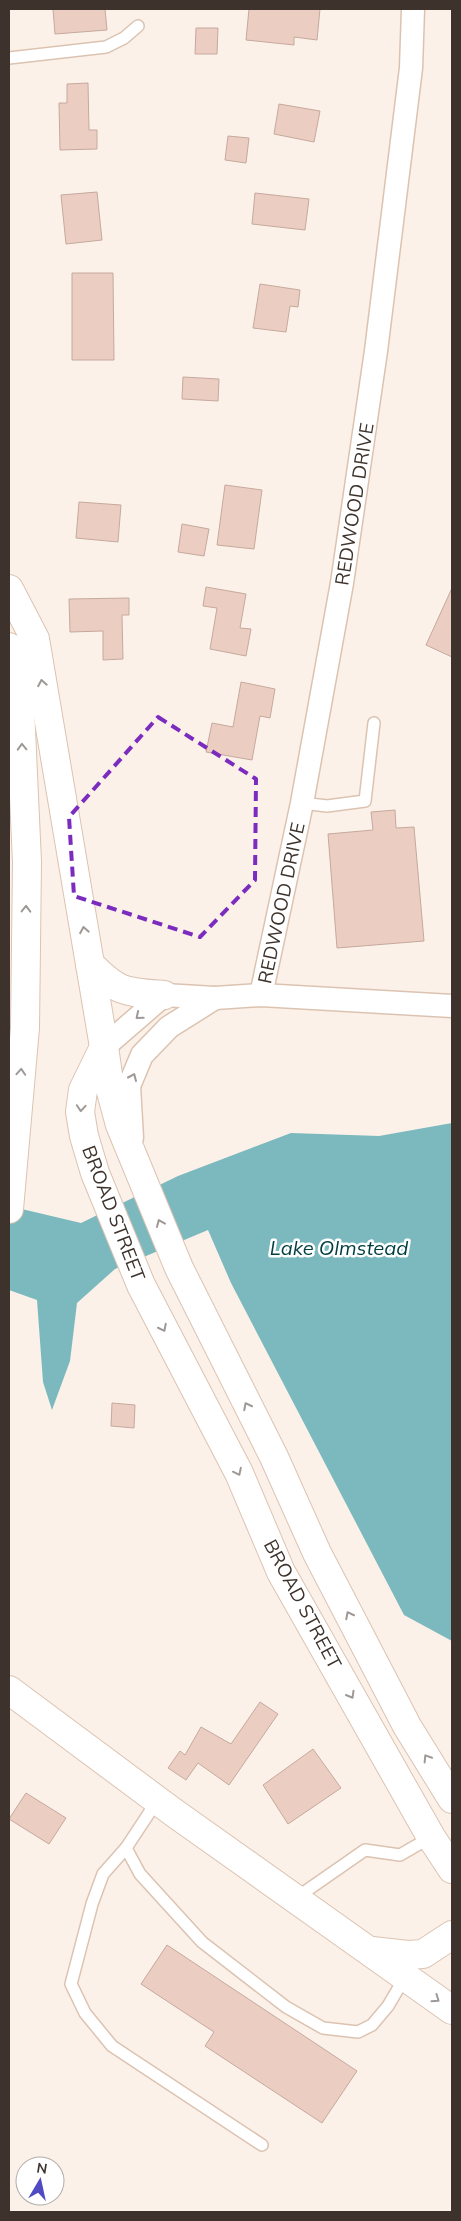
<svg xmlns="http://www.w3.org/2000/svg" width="461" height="2221" viewBox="0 0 461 2221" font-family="Mulish,sans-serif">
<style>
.water{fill:#7bb9be}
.building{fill:#ebcdc1;stroke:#c6a99d}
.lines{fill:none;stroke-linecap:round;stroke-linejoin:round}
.service-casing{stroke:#dcc3b1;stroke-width:14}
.minor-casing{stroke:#dcc3b1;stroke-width:25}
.secondary-casing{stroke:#dcc3b1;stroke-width:30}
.primary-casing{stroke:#dcc3b1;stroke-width:30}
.motorway-casing{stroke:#dcc3b1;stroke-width:30}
.service{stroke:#fff;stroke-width:11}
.minor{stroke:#fff;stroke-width:22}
.secondary{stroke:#fff;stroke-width:28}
.primary{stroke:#fff;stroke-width:28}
.motorway{stroke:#fff;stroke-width:28}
.oneway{stroke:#9e9996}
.marked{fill:none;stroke:#7b2cbf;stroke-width:4;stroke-dasharray:10 6;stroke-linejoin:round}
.labels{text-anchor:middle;stroke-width:5;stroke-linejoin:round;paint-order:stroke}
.street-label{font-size:19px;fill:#3d332c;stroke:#fff}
.water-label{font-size:20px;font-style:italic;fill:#003d41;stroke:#fff}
</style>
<rect width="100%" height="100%" fill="#fbf1e9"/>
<!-- water -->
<path class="water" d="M 452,1123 L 452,1641 L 404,1615 L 231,1283 L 208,1230 L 115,1269 L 77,1303 L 70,1361 L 52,1410 L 43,1382 L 37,1300 L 9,1290 L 9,1206 L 81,1223 L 178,1176 L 291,1133 L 379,1136 Z"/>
<!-- building -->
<g class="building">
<path d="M 53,9 L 105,9 L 107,30 L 55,34 Z"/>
<path d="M 249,9 L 320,9 L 317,40 L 294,37 L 294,45 L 246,40 Z"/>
<path d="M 196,28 L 218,28 L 217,54 L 195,54 Z"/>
<path d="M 88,83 L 89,130 L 97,130 L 97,149 L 60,150 L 59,103 L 67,103 L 67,84 Z"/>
<path d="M 279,104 L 320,111 L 314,142 L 274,134 Z"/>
<path d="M 228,136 L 249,138 L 246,163 L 225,160 Z"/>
<path d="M 97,192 L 102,240 L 66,244 L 61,195 Z"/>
<path d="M 255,193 L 309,199 L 305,230 L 252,224 Z"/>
<path d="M 72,273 L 113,273 L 114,360 L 72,360 Z"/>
<path d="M 260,284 L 300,290 L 298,307 L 290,306 L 286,332 L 253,328 Z"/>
<path d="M 183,377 L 219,379 L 218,401 L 182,399 Z"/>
<path d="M 225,485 L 262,490 L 254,549 L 217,545 Z"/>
<path d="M 79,502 L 121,505 L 118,542 L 76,538 Z"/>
<path d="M 182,524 L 209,529 L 204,556 L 178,552 Z"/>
<path d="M 206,587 L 246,594 L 240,628 L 251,629 L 246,656 L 210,649 L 217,608 L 203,606 Z"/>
<path d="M 452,588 L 452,657 L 426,645 Z"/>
<path d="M 129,598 L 129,615 L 122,615 L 123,659 L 103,660 L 103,631 L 70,632 L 69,599 Z"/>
<path d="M 241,682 L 275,689 L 270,718 L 260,716 L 252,760 L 206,752 L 212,723 L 233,727 Z"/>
<path d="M 395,810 L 396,828 L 414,827 L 424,941 L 337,948 L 328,834 L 373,830 L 371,812 Z"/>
<path d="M 112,1403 L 135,1405 L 134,1428 L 111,1426 Z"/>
<path d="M 260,1702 L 278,1714 L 229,1785 L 198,1763 L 186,1780 L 168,1768 L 180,1751 L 185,1755 L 201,1727 L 231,1744 Z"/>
<path d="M 313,1749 L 341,1788 L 288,1824 L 263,1785 Z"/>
<path d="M 26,1793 L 66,1818 L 49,1844 L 9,1819 Z"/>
<path d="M 167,1945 L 357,2071 L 322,2123 L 205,2046 L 214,2032 L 141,1984 Z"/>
</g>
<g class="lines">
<defs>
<g id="service">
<path d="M 9,58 L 106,47 L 124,38 L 138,26"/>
<path d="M 302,803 L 327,806 L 365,801 L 374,723"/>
<path d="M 157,1801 L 126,1848 L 103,1874 L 92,1904 L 71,1984 L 85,2013 L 112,2046 L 262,2145"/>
<path d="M 126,1848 L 140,1874 L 202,1942 L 286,2007 L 323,2028 L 358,2032 L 372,2025 L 388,2006 L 405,1977"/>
<path d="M 296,1898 L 365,1850 L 400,1855 L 431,1837"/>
</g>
<g id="minor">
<path d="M 261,995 L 302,803 L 342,583 L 376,351 L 411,68 L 413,9"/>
<path d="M 104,1047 L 164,995 L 215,998 L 261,995 L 452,1006"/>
<path d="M 132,1138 L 129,1086 L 142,1055 L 169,1027 L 215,998"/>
</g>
<g id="secondary">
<path d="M 104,1047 L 83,1090 L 80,1112 L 84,1136 L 95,1173 L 141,1285 L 239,1473 L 281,1572 L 431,1837 L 452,1869"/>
<path d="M 104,1047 L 110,1088 L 120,1125 L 179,1268 L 274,1457 L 317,1553 L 407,1726 L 452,1799"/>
<path d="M 9,1690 L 173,1812 L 452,2010"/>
<path d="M 372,1951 L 408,1955 L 423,1954 L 452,1935"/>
</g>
<g id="primary">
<path d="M 9,589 L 35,639 L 104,1047"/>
<path d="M 90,964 C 118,993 125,992 164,995"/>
</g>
<path id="motorway" d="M 9,647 L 20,708 L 27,862 L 25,1028 L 9,1209"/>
</defs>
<!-- service casing -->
<use href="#service" class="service-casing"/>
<!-- minor casing -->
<use href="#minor" class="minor-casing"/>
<!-- secondary casing -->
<use href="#secondary" class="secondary-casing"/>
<!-- primary casing -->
<use href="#primary" class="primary-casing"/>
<!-- motorway casing -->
<use href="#motorway" class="motorway-casing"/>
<!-- service -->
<use href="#service" class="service"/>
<!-- minor -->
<use href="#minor" class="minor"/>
<!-- secondary -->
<use href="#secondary" class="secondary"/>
<!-- primary -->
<use href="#primary" class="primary"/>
<!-- motorway -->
<use href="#motorway" class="motorway"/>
</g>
<!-- one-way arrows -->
<defs><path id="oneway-chevron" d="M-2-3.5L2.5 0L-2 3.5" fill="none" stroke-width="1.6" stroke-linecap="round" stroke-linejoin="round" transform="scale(1.25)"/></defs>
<g class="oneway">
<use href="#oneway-chevron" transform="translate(42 683) rotate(-100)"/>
<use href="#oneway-chevron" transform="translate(22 747) rotate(-92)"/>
<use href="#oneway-chevron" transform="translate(26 909) rotate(-89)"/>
<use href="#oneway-chevron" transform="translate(84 930) rotate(-100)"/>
<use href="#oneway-chevron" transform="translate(139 1016) rotate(140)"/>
<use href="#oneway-chevron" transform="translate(21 1072) rotate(-86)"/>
<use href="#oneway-chevron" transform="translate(133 1077) rotate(-66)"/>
<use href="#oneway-chevron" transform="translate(81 1108) rotate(94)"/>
<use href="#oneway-chevron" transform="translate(160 1223) rotate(-113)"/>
<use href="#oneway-chevron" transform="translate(163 1328) rotate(63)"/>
<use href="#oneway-chevron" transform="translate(247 1406) rotate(-117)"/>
<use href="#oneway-chevron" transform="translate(238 1472) rotate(64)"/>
<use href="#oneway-chevron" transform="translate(349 1615) rotate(-117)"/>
<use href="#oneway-chevron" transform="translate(351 1695) rotate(60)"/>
<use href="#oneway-chevron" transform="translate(427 1758) rotate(-122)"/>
<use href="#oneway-chevron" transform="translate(436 1999) rotate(35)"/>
</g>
<!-- marked area -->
<path class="marked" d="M 158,717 L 256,779 L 255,880 L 200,937 L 74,896 L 69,817 Z"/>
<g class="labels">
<!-- street labels -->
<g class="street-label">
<text transform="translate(354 504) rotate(-81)" y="7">REDWOOD DRIVE</text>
<text transform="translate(281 903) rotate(-78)" y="7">REDWOOD DRIVE</text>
<text transform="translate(114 1213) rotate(69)" y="7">BROAD STREET</text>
<text transform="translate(303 1604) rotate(62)" y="7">BROAD STREET</text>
</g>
<!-- water labels -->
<g class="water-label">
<text x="339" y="1255">Lake Olmstead</text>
</g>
</g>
<!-- border -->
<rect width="461" height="2221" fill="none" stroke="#3d332c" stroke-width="20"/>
<!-- north arrow -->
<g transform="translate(40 2181) rotate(9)"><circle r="24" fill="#ffffff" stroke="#b1adab"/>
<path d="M0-4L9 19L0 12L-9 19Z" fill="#514bc3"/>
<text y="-8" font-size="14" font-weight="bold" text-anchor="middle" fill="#3d332c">N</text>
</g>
</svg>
